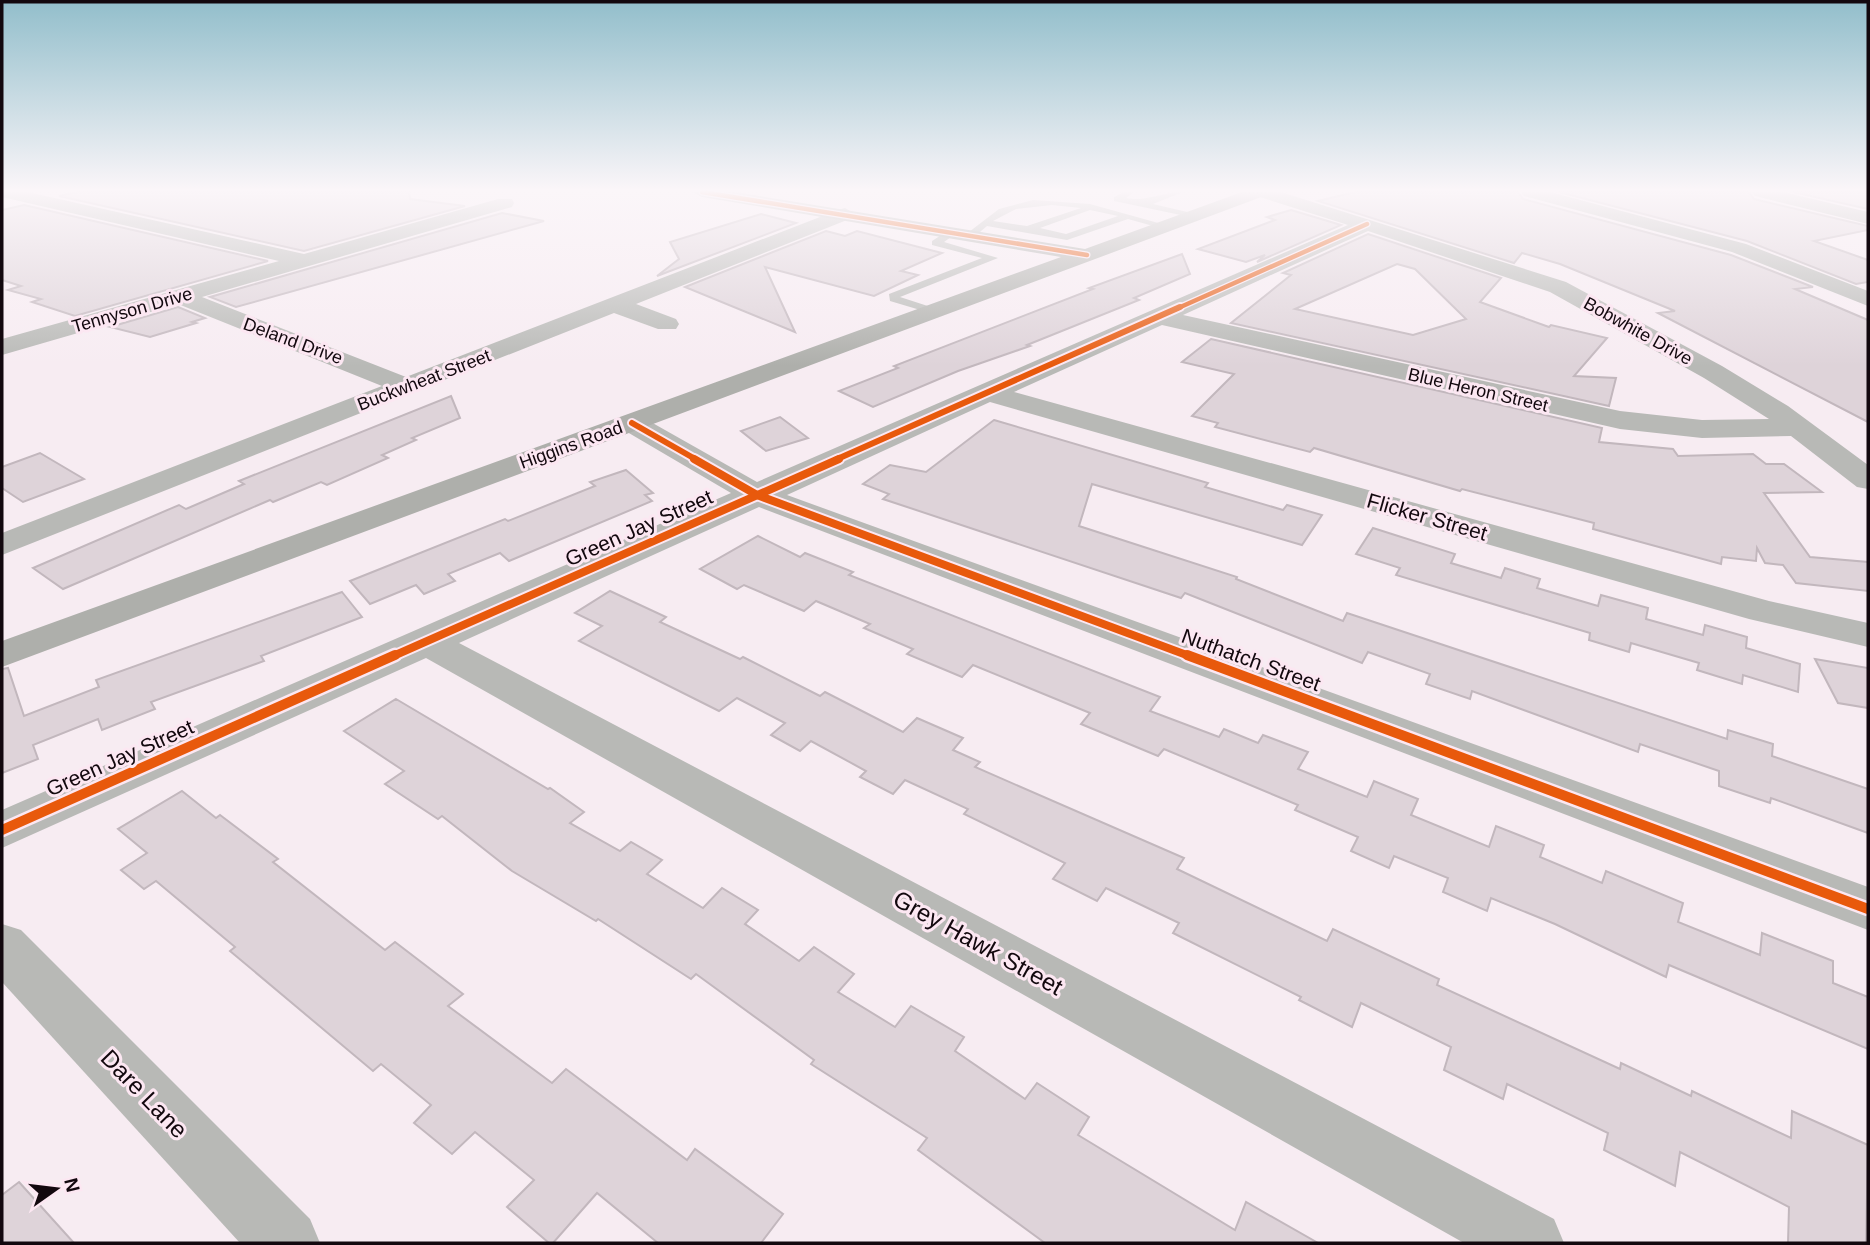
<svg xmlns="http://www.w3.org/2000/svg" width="1870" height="1245" viewBox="0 0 1870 1245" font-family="Helvetica,sans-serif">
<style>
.building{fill:#ded3d9;stroke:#c2b7bd;stroke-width:2;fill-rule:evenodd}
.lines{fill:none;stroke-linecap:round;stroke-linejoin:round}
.lane{fill:#b8b9b6;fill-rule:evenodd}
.street{fill:#b8b9b6;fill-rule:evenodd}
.secondary{fill:#aeafab;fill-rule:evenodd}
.cycleway-far3-casing{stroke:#fce7f2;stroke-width:7}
.cycleway-far2-casing{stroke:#fce7f2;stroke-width:10}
.cycleway-far1-casing{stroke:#fce7f2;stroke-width:12}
.cycleway-casing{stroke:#fce7f2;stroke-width:15}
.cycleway-far3{stroke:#e8590c;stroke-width:4.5}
.cycleway-far2{stroke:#e8590c;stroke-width:6}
.cycleway-far1{stroke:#e8590c;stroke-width:8}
.cycleway{stroke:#e8590c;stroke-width:10}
.labels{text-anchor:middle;stroke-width:6;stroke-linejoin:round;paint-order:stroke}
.far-street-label{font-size:18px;fill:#12080e;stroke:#fce7f2}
.street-label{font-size:21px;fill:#12080e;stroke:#fce7f2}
.near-street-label{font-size:24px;fill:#12080e;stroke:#fce7f2}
</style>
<rect width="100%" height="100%" fill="#f7ecf2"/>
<!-- building -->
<g class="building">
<path d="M 77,192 L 409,192 L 410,199 L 465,206 L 304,251 L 59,196 Z"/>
<path d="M 1355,192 L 1518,192 L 1523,199 L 1731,255 L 1813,287 L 1795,289 L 1868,320 L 1868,422 L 1658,313 L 1675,311 L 1560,264 L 1522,253 L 1514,263 L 1318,201 Z"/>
<path d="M 1559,192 L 1749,192 L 1754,199 L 1868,226 L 1868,230 L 1814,241 L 1868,260 L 1868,282 L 1856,284 L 1747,241 Z"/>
<path d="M 1793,192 L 1868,192 L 1868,209 Z"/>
<path d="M 24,205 L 268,261 L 75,316 L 32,302 L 41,299 L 8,290 L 21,286 L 2,280 L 2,210 Z"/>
<path d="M 1291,210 L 1341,225 L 1257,262 L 1265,255 L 1246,262 L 1198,249 L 1275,220 L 1267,217 Z"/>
<path d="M 502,213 L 544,221 L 236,307 L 210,297 Z"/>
<path d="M 761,214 L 796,223 L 657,276 L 679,259 L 670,242 Z"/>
<path d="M 826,231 L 845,236 L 857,231 L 942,253 L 901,271 L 918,275 L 874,296 L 765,267 L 795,332 L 685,287 Z"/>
<path d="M 1368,234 L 1501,278 L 1480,302 L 1549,327 L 1551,325 L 1607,338 L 1574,376 L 1616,378 L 1609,406 L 1231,323 L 1291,275 L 1283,273 ZM 1397,264 L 1415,269 L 1466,319 L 1413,335 L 1295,309 Z"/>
<path d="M 1182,254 L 1190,274 L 1134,298 L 1139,300 L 1027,345 L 1030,346 L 958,371 L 873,407 L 839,391 L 898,368 L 894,366 L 1093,289 L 1089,288 Z"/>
<path d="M 178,307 L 205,318 L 192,322 L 196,323 L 150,337 L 110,327 Z"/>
<path d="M 1211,339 L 1602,428 L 1599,442 L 1673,449 L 1678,456 L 1753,454 L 1766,464 L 1784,464 L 1822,492 L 1764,493 L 1810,557 L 1868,562 L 1868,591 L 1796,583 L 1783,565 L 1765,563 L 1757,548 L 1756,561 L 1722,557 L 1721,564 L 1593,529 L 1594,523 L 1462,489 L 1460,491 L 1314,448 L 1310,452 L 1215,427 L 1218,423 L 1192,416 L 1234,374 L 1182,362 Z"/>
<path d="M 451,396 L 460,418 L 412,438 L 416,440 L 382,455 L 388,458 L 327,485 L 321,482 L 273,502 L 270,500 L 63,589 L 33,568 L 179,505 L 186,509 L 244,484 L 239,481 Z"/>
<path d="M 780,417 L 808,438 L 766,451 L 741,431 Z"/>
<path d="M 994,420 L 1208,483 L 1205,487 L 1283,510 L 1287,505 L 1322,515 L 1302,545 L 1092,484 L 1079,526 L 1237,577 L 1236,579 L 1343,621 L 1347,613 L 1727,739 L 1728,730 L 1773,744 L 1772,756 L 1868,789 L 1868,833 L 1771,798 L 1770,803 L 1719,786 L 1719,771 L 1640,744 L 1638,752 L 1472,691 L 1470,699 L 1426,684 L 1430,674 L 1368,652 L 1362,663 L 1185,593 L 1181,598 L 883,499 L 889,494 L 863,484 L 890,465 L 926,472 Z"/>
<path d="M 40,453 L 84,479 L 23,502 L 2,488 L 2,467 Z"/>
<path d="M 626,470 L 653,493 L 645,495 L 652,501 L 509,561 L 500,553 L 448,574 L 455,581 L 424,594 L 416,585 L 370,604 L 350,581 L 505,519 L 508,521 L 595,486 L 590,482 Z"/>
<path d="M 1373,528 L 1455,554 L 1451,563 L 1501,578 L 1505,568 L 1540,579 L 1537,588 L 1598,606 L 1601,595 L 1648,608 L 1646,619 L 1703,635 L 1705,625 L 1747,637 L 1746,648 L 1800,664 L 1798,692 L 1743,675 L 1742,684 L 1697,670 L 1699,663 L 1631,643 L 1629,652 L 1589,640 L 1590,633 L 1396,575 L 1400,568 L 1356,554 Z"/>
<path d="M 758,536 L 800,557 L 805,553 L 853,572 L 849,575 L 1160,697 L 1150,711 L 1219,737 L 1224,729 L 1258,743 L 1263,735 L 1308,752 L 1298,769 L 1367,797 L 1374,781 L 1418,799 L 1411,815 L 1489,847 L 1496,826 L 1544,845 L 1540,857 L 1602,883 L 1606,871 L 1683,903 L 1678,922 L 1760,955 L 1762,933 L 1833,961 L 1833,983 L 1868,997 L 1868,1049 L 1669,965 L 1666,977 L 1555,924 L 1491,898 L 1487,911 L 1443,892 L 1448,878 L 1394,856 L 1389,868 L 1351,851 L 1358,837 L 1295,810 L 1298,805 L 1164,749 L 1158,756 L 1081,724 L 1090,713 L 973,665 L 962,677 L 907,654 L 913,649 L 864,628 L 870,624 L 816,601 L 804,611 L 744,585 L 737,589 L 700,569 Z"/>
<path d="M 610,591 L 666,617 L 660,622 L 740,659 L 743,657 L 820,696 L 825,692 L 903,732 L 917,718 L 963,738 L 953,750 L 980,762 L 975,767 L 1184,858 L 1177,869 L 1327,941 L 1333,929 L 1439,979 L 1437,985 L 1620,1069 L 1621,1063 L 1691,1096 L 1692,1091 L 1791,1138 L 1792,1111 L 1868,1145 L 1866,1243 L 1788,1243 L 1789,1207 L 1680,1152 L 1675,1186 L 1604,1150 L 1608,1133 L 1507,1084 L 1503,1099 L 1444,1070 L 1451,1047 L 1361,1003 L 1352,1027 L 1299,1000 L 1301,997 L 1173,933 L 1179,923 L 1106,888 L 1097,901 L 1053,879 L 1065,863 L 964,814 L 968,809 L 905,780 L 893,794 L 860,777 L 866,771 L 811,741 L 800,751 L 771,735 L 785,723 L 737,698 L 719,711 L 579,641 L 602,626 L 575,613 Z"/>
<path d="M 342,592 L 362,617 L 261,656 L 264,661 L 151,702 L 155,709 L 102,730 L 98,719 L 33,745 L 38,759 L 2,773 L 2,669 L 8,668 L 24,716 L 99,687 L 96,680 Z"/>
<path d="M 1815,659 L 1868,668 L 1868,708 L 1838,703 Z"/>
<path d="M 396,699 L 548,789 L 550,788 L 584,812 L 570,823 L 620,851 L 631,842 L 662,860 L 647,874 L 703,908 L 722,888 L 758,910 L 745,924 L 799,961 L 814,947 L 854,974 L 838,992 L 895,1027 L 911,1006 L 964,1037 L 955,1051 L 1025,1099 L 1037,1083 L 1089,1117 L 1078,1135 L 1235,1230 L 1246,1202 L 1318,1243 L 1045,1243 L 918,1150 L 927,1138 L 811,1064 L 814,1060 L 696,974 L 691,979 L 598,919 L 596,921 L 512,871 L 442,816 L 438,819 L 385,784 L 404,771 L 344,731 Z"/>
<path d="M 182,791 L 216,818 L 220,815 L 278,859 L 273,862 L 385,950 L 395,942 L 463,994 L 448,1006 L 552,1083 L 566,1069 L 687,1160 L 695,1149 L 783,1214 L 761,1243 L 658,1243 L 597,1193 L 553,1243 L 549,1243 L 507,1207 L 534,1180 L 475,1132 L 452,1154 L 414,1123 L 431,1105 L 381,1064 L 373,1071 L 230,951 L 235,947 L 156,881 L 144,889 L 121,870 L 147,853 L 118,829 Z"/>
<path d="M 19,1182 L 74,1243 L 2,1243 L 2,1195 Z"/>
</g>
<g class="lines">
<!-- lane -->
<g class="lane">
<path d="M 1124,192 L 1134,192 L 1126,198 C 1147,202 1162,192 1183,192 L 1153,204 L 1200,215 L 1195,218 L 1114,201 L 1114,197 Z"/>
<path d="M 1033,200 L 1090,204 L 1169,226 L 1164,229 L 1128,219 L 1067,240 L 987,226 L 974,237 L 965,235 L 999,209 ZM 1052,205 L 1081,208 L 1027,226 L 993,221 L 1016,209 ZM 1090,210 L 1118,216 L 1066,234 L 1040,228 Z"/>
<path d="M 949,230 L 958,232 L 944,242 L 998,258 L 900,297 L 937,309 L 937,315 L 890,301 L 889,294 L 982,258 L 932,245 L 932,241 Z"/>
</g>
<!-- street -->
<g class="street">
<path d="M 2,192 L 28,192 L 304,254 L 498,199 L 512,199 L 514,203 L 512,207 L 202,297 L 406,377 L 838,210 L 845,208 L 855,214 L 852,218 L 636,304 L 676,319 L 679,324 L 676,329 L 658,329 L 614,313 L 2,555 L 2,533 L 382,386 L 178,304 L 2,355 L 2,339 L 279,261 L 2,197 Z"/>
<path d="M 1254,192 L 1281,192 L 1566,282 L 1722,366 L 1788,406 L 1868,465 L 1868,489 L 1857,487 L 1791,436 L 1702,438 L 1620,429 L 1162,325 L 1014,392 L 1769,601 L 1868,623 L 1868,647 L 1749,619 L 990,402 L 787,495 L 1868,887 L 1868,930 L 759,507 L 459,643 L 1554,1219 L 1564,1243 L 1464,1243 L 426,658 L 2,848 L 2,810 L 731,493 L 622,429 L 617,423 L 622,417 L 632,414 L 642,417 L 757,482 L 1348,225 L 1257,196 ZM 1368,231 L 1550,292 L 1704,378 L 1769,419 L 1702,420 L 1620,411 L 1183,315 Z"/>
<path d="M 1521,192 L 1550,192 L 1746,244 L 1868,291 L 1868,306 L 1732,252 L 1524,196 Z"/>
<path d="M 1752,192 L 1783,192 L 1868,212 L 1868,224 L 1755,196 Z"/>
<path d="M 2,924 L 21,930 L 310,1219 L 320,1243 L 240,1243 L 2,982 Z"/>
</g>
<!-- secondary -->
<path class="secondary" d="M 693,192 L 734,192 L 1085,249 L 1242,192 L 1267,192 L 1264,196 L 2,667 L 2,641 L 1061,257 L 702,197 Z"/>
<defs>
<g id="cycleway-far3">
<path d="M 702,192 L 1087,255"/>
<path d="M 1176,309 L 1367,224"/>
</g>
<g id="cycleway-far2">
<path d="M 632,423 L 697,460"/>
<path d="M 835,460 L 1180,307"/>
</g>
<g id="cycleway-far1">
<path d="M 694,459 L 757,495 L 1192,657"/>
<path d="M 391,657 L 839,459"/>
</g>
<g id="cycleway">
<path d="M 1187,655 L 1868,909"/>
<path d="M 2,830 L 395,655"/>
</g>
</defs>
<!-- cycleway-far3 casing -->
<use href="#cycleway-far3" class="cycleway-far3-casing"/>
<!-- cycleway-far2 casing -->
<use href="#cycleway-far2" class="cycleway-far2-casing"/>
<!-- cycleway-far1 casing -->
<use href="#cycleway-far1" class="cycleway-far1-casing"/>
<!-- cycleway casing -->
<use href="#cycleway" class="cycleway-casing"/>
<!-- cycleway-far3 -->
<use href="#cycleway-far3" class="cycleway-far3"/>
<!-- cycleway-far2 -->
<use href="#cycleway-far2" class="cycleway-far2"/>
<!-- cycleway-far1 -->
<use href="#cycleway-far1" class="cycleway-far1"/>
<!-- cycleway -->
<use href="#cycleway" class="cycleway"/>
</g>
<!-- sky -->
<linearGradient id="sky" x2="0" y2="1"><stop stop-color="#92becb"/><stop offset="0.52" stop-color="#fbf6f9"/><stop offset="1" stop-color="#fbf6f9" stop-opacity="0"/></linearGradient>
<rect width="1870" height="366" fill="url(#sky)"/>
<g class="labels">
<!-- far-street labels -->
<g class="far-street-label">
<text transform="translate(132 310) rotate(-16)" y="6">Tennyson Drive</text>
<text transform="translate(1638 331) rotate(29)" y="6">Bobwhite Drive</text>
<text transform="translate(293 341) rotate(20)" y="6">Deland Drive</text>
<text transform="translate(424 380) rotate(-21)" y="6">Buckwheat Street</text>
<text transform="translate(1478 390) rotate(13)" y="6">Blue Heron Street</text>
<text transform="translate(571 445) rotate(-20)" y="6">Higgins Road</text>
</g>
<!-- street labels -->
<g class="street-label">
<text transform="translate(1427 517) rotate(16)" y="7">Flicker Street</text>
<text transform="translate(639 528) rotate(-24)" y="7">Green Jay Street</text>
<text transform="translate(1251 660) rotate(20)" y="7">Nuthatch Street</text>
<text transform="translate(120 758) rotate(-24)" y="7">Green Jay Street</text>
</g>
<!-- near-street labels -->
<g class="near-street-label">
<text transform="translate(978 943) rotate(29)" y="8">Grey Hawk Street</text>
<text transform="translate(144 1094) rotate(46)" y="8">Dare Lane</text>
</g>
</g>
<!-- border -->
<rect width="1870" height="1245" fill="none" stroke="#12080e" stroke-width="7"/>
<!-- north arrow -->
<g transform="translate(56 1189) rotate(76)" stroke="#fce7f2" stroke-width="5" paint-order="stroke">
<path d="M0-5L12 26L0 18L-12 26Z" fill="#12080e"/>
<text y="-10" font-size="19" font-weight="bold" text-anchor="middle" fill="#12080e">N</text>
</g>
</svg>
